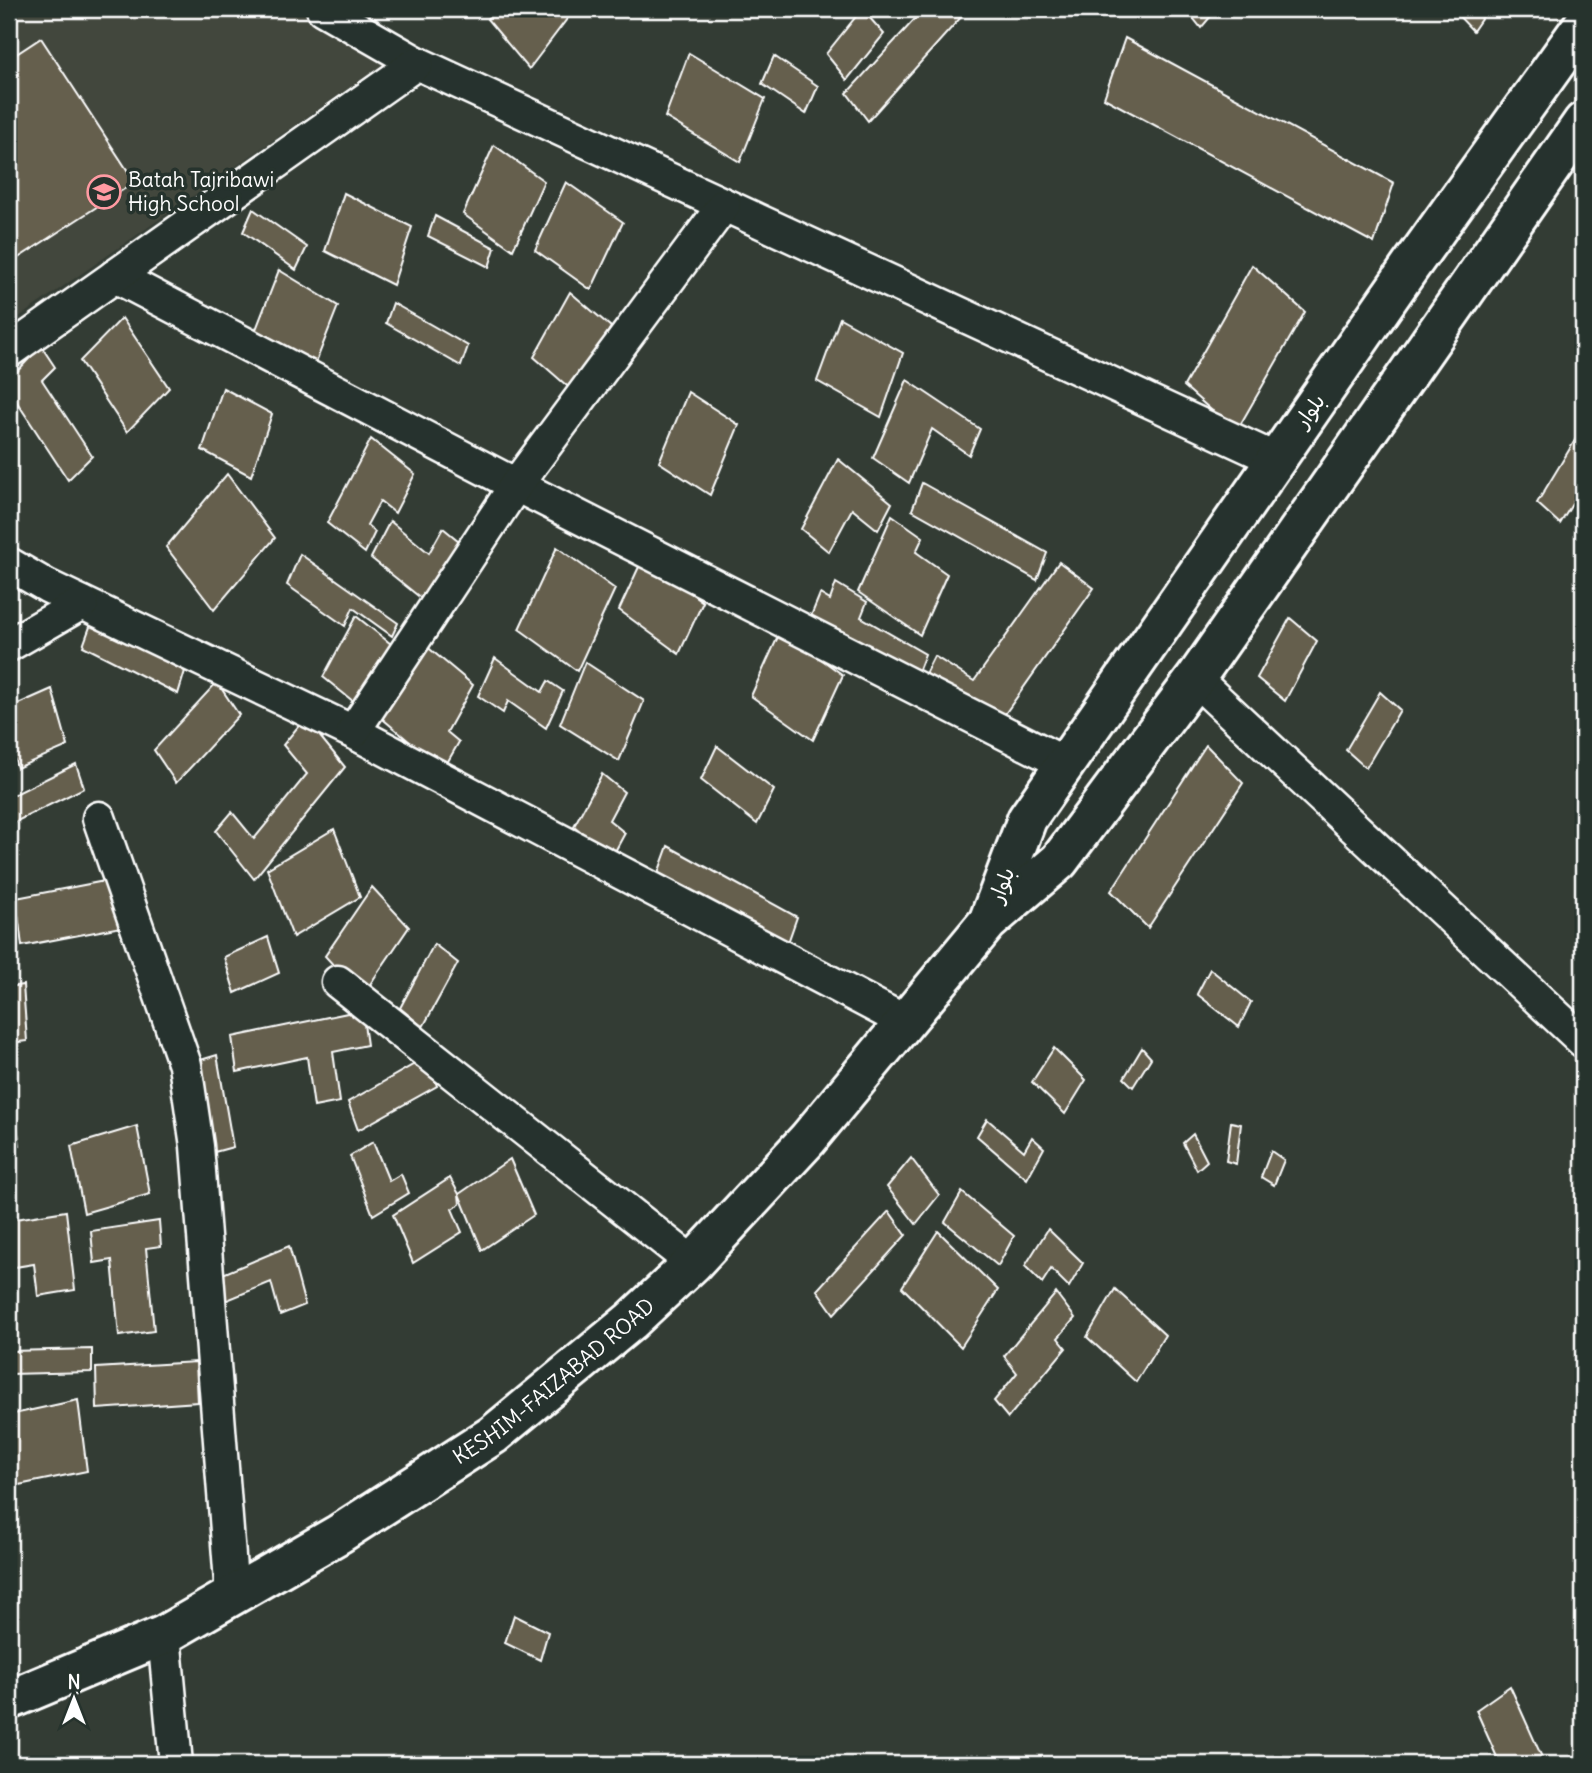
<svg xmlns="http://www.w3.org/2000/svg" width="1592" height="1773" viewBox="0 0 1592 1773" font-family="Delius,'Playpen Sans Arabic',sans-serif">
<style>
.built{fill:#42463c}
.building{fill:#655f4e;stroke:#fff;stroke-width:2}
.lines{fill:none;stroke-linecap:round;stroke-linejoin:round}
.minor-casing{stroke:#fff;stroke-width:37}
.primary-casing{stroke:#fff;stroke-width:44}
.minor{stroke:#26332d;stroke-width:32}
.primary{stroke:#26332d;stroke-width:38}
.labels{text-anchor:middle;stroke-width:7;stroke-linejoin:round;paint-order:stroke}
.poi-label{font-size:21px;fill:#fff;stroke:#26332d;text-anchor:start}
.street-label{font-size:21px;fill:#fff;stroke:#26332d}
</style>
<rect width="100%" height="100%" fill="#333c34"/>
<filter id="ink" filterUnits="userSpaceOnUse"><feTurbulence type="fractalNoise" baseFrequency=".0143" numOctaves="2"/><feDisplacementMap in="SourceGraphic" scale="14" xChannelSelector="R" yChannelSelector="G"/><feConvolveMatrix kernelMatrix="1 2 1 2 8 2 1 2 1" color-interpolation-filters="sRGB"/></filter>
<g filter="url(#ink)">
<!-- built -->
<path class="built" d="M 9,9 L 297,9 L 389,60 L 9,324 Z"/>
<!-- building -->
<g class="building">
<path d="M 495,9 L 571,9 L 573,11 L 529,69 L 487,19 Z"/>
<path d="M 862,9 L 884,34 L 847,80 L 826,54 Z"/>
<path d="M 924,9 L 958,9 L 963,15 L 868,121 L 847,93 Z"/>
<path d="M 1186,9 L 1217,9 L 1201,28 Z"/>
<path d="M 1452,9 L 1488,9 L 1473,31 Z"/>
<path d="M 41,38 L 135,182 L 9,264 L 9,59 Z"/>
<path d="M 1125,38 L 1394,183 L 1374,243 L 1104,98 Z"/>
<path d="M 689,53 L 765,99 L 740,162 L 665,117 Z"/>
<path d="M 774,56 L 818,86 L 806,114 L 762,84 Z"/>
<path d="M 494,145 L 544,181 L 513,250 L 463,214 Z"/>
<path d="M 566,182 L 623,222 L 591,290 L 535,250 Z"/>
<path d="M 344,193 L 412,227 L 393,285 L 325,251 Z"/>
<path d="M 253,209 L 307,247 L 296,270 L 243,232 Z"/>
<path d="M 435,216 L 495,248 L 489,267 L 428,236 Z"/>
<path d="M 1252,265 L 1305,312 L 1236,432 L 1184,386 Z"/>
<path d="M 279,270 L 338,306 L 314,367 L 255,332 Z"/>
<path d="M 570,292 L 611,327 L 574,392 L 534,357 Z"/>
<path d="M 393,303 L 468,346 L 461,366 L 386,323 Z"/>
<path d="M 122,318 L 169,388 L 127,432 L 80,361 Z"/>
<path d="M 840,318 L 903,353 L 881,417 L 817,381 Z"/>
<path d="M 41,346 L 55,367 L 42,380 L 92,456 L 68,480 L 9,390 L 9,380 Z"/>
<path d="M 907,380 L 980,429 L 969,455 L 932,429 L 909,483 L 873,458 Z"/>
<path d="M 223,388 L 272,414 L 251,476 L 202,450 Z"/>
<path d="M 688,392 L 739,425 L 710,495 L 659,462 Z"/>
<path d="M 1583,427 L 1583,486 L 1560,524 L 1537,503 Z"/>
<path d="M 371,439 L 415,474 L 395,513 L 380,501 L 367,525 L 375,532 L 365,553 L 327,523 Z"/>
<path d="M 838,459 L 892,503 L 878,530 L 852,509 L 829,552 L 801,529 Z"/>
<path d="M 227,474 L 275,538 L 214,610 L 166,547 Z"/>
<path d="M 922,483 L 1047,553 L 1037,580 L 912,510 Z"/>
<path d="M 892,515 L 923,537 L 916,552 L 947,574 L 920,635 L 858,592 Z"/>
<path d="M 390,521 L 429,553 L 443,528 L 459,541 L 427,603 L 371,558 Z"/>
<path d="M 557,547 L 615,589 L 577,671 L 519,629 Z"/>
<path d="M 300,554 L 398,623 L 392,636 L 353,608 L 345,626 L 287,585 Z"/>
<path d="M 643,558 L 703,602 L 679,654 L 619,610 Z"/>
<path d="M 1059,562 L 1094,588 L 1000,721 L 921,682 L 934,656 L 974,681 Z"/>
<path d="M 836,583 L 867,602 L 861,617 L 925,654 L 916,677 L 811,616 L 820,594 L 830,600 Z"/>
<path d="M 356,616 L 391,644 L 359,706 L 323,677 Z"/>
<path d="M 1290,618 L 1317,641 L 1285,701 L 1257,678 Z"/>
<path d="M 91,624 L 185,671 L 178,694 L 83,646 Z"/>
<path d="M 781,630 L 843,675 L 813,740 L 751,696 Z"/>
<path d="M 419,640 L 473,685 L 447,732 L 459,742 L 443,770 L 378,715 Z"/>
<path d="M 495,658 L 542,692 L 548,681 L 563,691 L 546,728 L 508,701 L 503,713 L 478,696 Z"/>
<path d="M 585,662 L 644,701 L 619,761 L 560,724 Z"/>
<path d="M 217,682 L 239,715 L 176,783 L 154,750 Z"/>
<path d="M 52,689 L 68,746 L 17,768 L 9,739 L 9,708 Z"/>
<path d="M 1380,692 L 1400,710 L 1366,768 L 1346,750 Z"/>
<path d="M 305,718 L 345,767 L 254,879 L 216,831 L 232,812 L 254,839 L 307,774 L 283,745 Z"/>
<path d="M 1206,745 L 1243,783 L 1148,928 L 1111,891 Z"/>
<path d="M 717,746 L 774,790 L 757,824 L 701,780 Z"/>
<path d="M 76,764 L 84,788 L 9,825 L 9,797 Z"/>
<path d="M 602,774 L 624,792 L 609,820 L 625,833 L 612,857 L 574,826 Z"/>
<path d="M 334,829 L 360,897 L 293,937 L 267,869 Z"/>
<path d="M 668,846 L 797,917 L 785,951 L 656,879 Z"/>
<path d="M 115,879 L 121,927 L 22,946 L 16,898 Z"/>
<path d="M 372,887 L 409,927 L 362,996 L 325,956 Z"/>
<path d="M 268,937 L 279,973 L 235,993 L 224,957 Z"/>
<path d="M 434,944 L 458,963 L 423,1027 L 400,1008 Z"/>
<path d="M 1210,969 L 1251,1002 L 1239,1027 L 1197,994 Z"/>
<path d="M 23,985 L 27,1041 L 9,1043 L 9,987 Z"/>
<path d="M 362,1010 L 367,1045 L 333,1052 L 340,1102 L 314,1107 L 307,1057 L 237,1072 L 232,1037 Z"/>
<path d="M 1054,1048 L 1086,1080 L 1065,1114 L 1032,1082 Z"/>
<path d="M 1142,1048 L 1151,1058 L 1133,1087 L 1124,1078 Z"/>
<path d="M 217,1055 L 233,1147 L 211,1153 L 194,1062 Z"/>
<path d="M 427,1057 L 437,1086 L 358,1130 L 348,1102 Z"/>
<path d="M 9,1091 L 11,1091 L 20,1145 L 9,1148 Z"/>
<path d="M 987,1119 L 1024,1151 L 1032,1137 L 1044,1148 L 1027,1179 L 977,1136 Z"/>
<path d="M 1231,1122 L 1241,1124 L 1236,1164 L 1226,1161 Z"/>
<path d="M 137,1126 L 150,1194 L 84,1213 L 71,1146 Z"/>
<path d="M 1193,1134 L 1207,1161 L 1197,1170 L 1183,1143 Z"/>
<path d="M 373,1142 L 389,1181 L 401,1174 L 409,1193 L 373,1215 L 350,1156 Z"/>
<path d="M 1271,1151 L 1284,1160 L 1274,1185 L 1261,1177 Z"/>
<path d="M 911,1158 L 939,1195 L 916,1224 L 887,1187 Z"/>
<path d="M 510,1159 L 534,1215 L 482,1250 L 459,1194 Z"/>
<path d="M 450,1178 L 459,1194 L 460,1204 L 452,1209 L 462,1232 L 413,1263 L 393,1215 Z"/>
<path d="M 962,1192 L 1014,1236 L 998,1266 L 945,1222 Z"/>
<path d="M 66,1211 L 75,1290 L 38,1296 L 34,1264 L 9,1268 L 9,1220 Z"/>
<path d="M 889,1211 L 906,1235 L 834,1314 L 817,1290 Z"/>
<path d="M 159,1221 L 161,1246 L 146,1248 L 154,1331 L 119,1336 L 112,1260 L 94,1263 L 91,1231 Z"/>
<path d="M 1048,1229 L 1083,1263 L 1069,1287 L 1051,1269 L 1042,1283 L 1025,1266 Z"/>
<path d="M 938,1231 L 998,1290 L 961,1347 L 902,1287 Z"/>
<path d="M 289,1246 L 305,1305 L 280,1315 L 271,1282 L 225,1301 L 218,1276 Z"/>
<path d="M 1115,1289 L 1165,1335 L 1136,1382 L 1087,1337 Z"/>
<path d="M 1056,1293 L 1075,1318 L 1058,1338 L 1066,1348 L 1008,1418 L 994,1401 L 1017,1373 L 1004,1356 Z"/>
<path d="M 92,1349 L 92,1372 L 9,1374 L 9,1351 Z"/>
<path d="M 196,1362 L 198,1402 L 97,1409 L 96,1368 Z"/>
<path d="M 78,1400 L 87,1471 L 9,1487 L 9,1415 Z"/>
<path d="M 514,1615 L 548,1632 L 540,1660 L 505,1643 Z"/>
<path d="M 1510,1686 L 1545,1764 L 1500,1764 L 1476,1710 Z"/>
</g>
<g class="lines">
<defs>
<g id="minor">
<path d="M 323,9 L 417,63 L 1277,460"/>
<path d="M 115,276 L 516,485 L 1066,764"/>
<path d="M 9,351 L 417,63"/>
<path d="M 9,564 L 47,586 L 353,732 L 906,1022"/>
<path d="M 9,645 L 82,603"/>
<path d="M 1195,679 L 1583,1041"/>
<path d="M 353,732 L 516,485 L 724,205"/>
<path d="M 99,818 L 185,1065 L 197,1146 L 232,1595"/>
<path d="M 338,982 L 693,1263"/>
<path d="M 164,1635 L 176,1764"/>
</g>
<g id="primary">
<path d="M 990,917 L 1027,819 L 1410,267 L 1583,25"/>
<path id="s1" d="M 9,1700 L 164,1635 L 339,1534 L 493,1435 L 631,1321 L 693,1263 L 808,1139 L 988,922 L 1059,861 L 1195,679 L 1583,122"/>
</g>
</defs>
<!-- minor casing -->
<use href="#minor" class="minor-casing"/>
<!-- primary casing -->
<use href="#primary" class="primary-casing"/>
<!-- minor -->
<use href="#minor" class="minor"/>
<!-- primary -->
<use href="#primary" class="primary"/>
</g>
</g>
<!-- icons -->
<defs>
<symbol id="school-ring" viewBox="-11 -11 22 22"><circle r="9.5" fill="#26332d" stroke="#ff9aa2" stroke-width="1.5"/><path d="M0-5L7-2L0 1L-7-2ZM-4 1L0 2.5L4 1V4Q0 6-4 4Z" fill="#ff9aa2"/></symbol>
</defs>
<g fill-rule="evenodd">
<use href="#school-ring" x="85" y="173" width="38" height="38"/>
</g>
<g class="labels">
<!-- poi labels -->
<g class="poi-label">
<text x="128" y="187">Batah Tajribawi<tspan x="128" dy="24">High School</tspan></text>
</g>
<!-- street labels -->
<g class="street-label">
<text transform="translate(1310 411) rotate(-55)" y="7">بلوار</text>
<text transform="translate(1002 885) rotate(-69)" y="7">بلوار</text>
<text dy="7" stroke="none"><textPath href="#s1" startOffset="634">KESHIM-FAIZABAD ROAD</textPath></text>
</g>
</g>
<!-- margin -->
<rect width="1592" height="1773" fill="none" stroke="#26332d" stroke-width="35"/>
<rect x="18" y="18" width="1557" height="1738" fill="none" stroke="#fff" stroke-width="2.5" filter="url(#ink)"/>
<!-- north arrow -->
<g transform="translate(74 1699)" stroke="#26332d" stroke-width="5" paint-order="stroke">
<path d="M0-5L12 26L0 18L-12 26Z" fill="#ffffff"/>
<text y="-10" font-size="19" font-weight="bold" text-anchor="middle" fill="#ffffff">N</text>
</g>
</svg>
